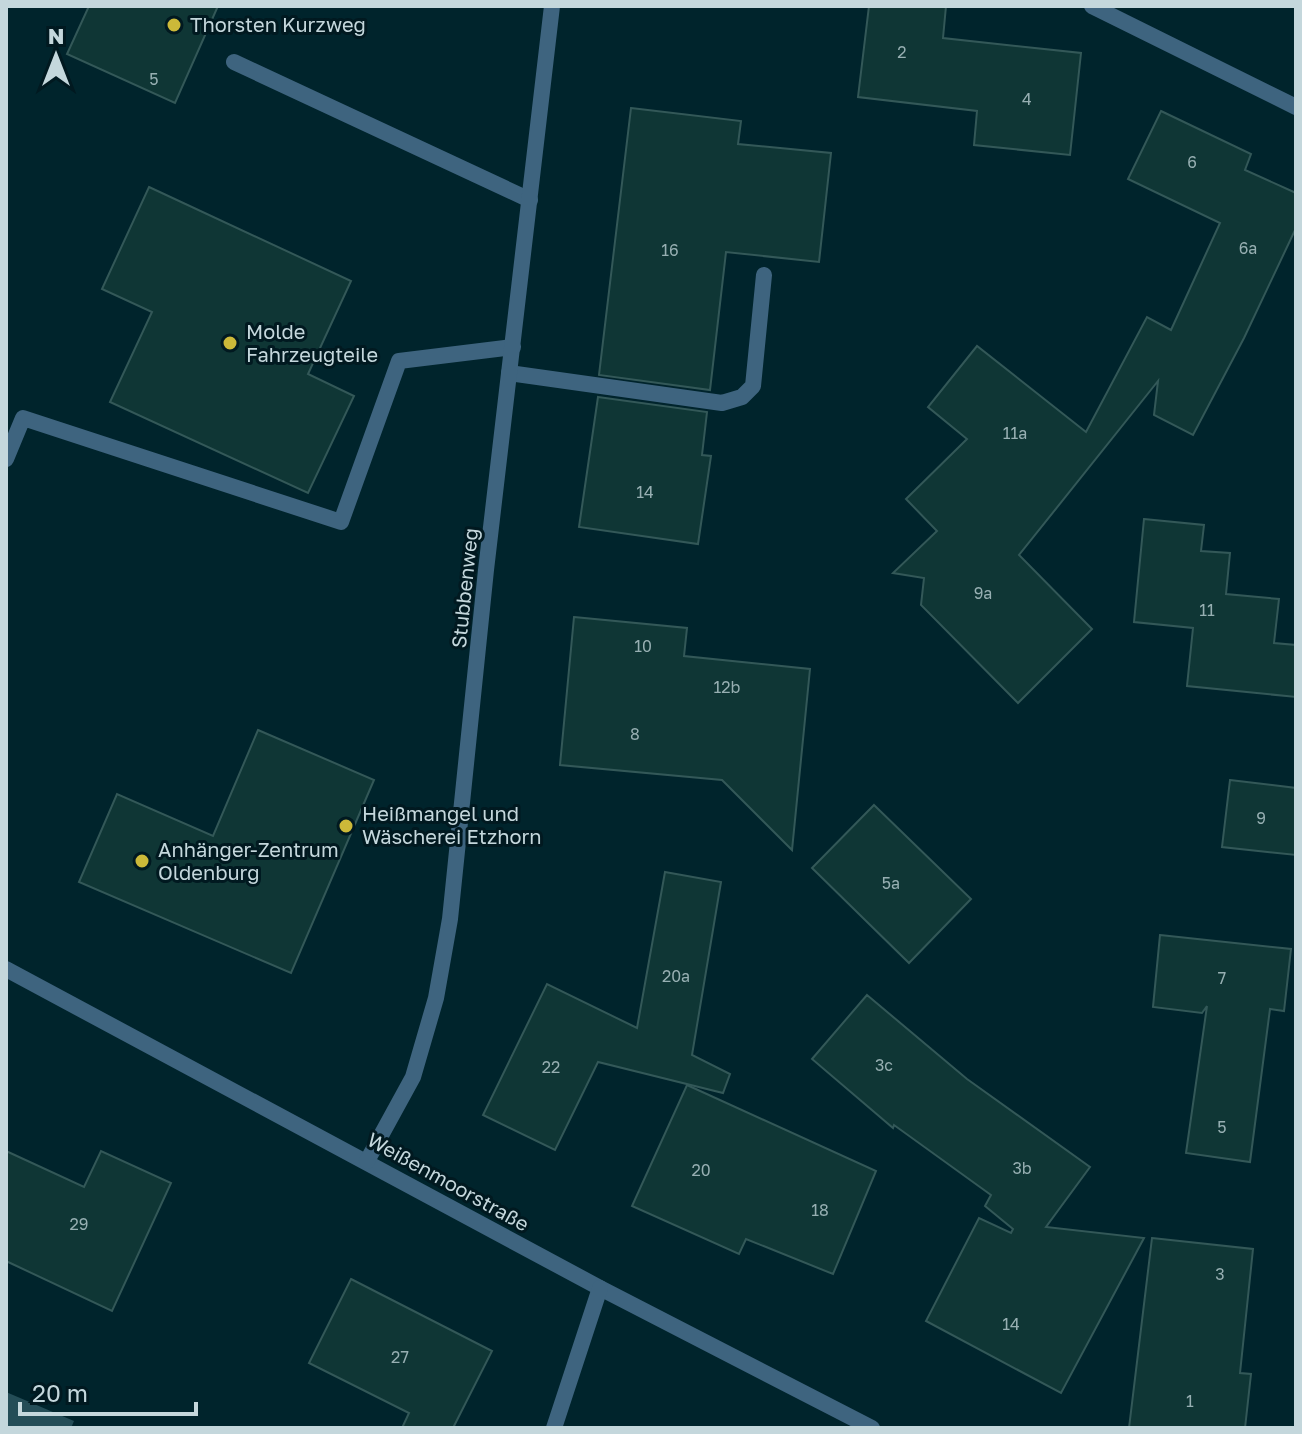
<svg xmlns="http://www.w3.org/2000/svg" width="1302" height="1434" viewBox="0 0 1302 1434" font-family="'Golos Text',sans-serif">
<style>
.green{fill:#244d57}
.building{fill:#0f3635;stroke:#335858;stroke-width:2}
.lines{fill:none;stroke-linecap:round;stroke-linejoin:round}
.service{stroke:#3e647f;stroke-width:16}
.minor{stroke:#3e647f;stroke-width:16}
.poi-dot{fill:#ccb939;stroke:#011920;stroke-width:3}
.labels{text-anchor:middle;stroke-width:6;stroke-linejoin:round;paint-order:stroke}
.number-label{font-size:16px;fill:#97afb2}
.poi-label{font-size:20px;fill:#c4d7dc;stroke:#011920;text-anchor:start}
.street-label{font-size:20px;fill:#c4d7dc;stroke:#011920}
</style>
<rect width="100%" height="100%" fill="#00242c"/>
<!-- green -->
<path class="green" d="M 6,1392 L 74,1421 L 71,1428 L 6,1428 Z"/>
<!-- building -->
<g class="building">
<path d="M 89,6 L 218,6 L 175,103 L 67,54 Z"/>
<path d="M 869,6 L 946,6 L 943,38 L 1081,53 L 1070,155 L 974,145 L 977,111 L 858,97 Z"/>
<path d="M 631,108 L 741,121 L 738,144 L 831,153 L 819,262 L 726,252 L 710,390 L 599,375 Z"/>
<path d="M 1161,111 L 1251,154 L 1245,170 L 1296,193 L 1296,228 L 1244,338 L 1193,435 L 1154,415 L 1158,381 L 1019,555 L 1092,629 L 1018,703 L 921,605 L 924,578 L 893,573 L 937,531 L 906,499 L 967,439 L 928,407 L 977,346 L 1086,432 L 1147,317 L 1171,330 L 1220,223 L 1128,179 Z"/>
<path d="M 149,187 L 351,281 L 308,374 L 354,396 L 308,493 L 110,402 L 152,312 L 102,289 Z"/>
<path d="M 598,397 L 707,412 L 702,455 L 711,456 L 698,544 L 579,527 Z"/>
<path d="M 1144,519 L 1204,525 L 1201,551 L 1230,553 L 1226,594 L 1279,599 L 1274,643 L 1296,645 L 1296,697 L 1187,686 L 1193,628 L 1134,622 Z"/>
<path d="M 574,617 L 687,628 L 684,656 L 810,669 L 792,850 L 722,780 L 560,765 Z"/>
<path d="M 258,730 L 374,780 L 291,973 L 79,882 L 117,794 L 213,836 Z"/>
<path d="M 1230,780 L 1296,788 L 1296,855 L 1222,847 Z"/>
<path d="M 874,805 L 971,899 L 909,963 L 812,868 Z"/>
<path d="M 665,872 L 721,882 L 692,1055 L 730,1074 L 723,1093 L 598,1062 L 555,1150 L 483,1115 L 547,984 L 637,1028 Z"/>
<path d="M 1160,935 L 1291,949 L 1284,1011 L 1270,1009 L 1250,1162 L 1186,1153 L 1207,1006 L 1202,1013 L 1153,1007 Z"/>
<path d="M 867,995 L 967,1079 L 1090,1167 L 1046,1227 L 1144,1238 L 1061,1393 L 926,1321 L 979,1218 L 1011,1233 L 1013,1229 L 985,1206 L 991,1195 L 894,1125 L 893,1128 L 812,1059 Z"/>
<path d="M 687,1085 L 876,1171 L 833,1274 L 746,1239 L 739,1254 L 632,1206 Z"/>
<path d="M 6,1151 L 84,1187 L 101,1151 L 171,1183 L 112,1311 L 6,1261 Z"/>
<path d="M 1152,1238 L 1253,1249 L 1240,1373 L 1251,1374 L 1245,1428 L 1129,1428 Z"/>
<path d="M 351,1279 L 492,1351 L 453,1428 L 402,1428 L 409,1413 L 309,1363 Z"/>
</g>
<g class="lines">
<!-- service -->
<g class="service">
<path d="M 234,62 L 530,200"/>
<path d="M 509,373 L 722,403 L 742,397 L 753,386 L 764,275"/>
<path d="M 6,459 L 23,418 L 341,522 L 399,361 L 513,347"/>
</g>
<!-- minor -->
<g class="minor">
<path d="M 1092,6 L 1296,107"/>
<path d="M 6,969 L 600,1288 L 872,1428"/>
<path d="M 367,1161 L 413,1077 L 436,998 L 450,919 L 486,570 L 552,6"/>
<path d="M 554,1428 L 600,1288"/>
</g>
</g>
<!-- markers -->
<g class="poi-dot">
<circle cx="174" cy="25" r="8"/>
<circle cx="230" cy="343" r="8"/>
<circle cx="346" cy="826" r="8"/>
<circle cx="142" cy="861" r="8"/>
</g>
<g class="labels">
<!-- number labels -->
<g class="number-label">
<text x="902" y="58">2</text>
<text x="154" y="85">5</text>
<text x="1027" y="105">4</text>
<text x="1192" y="168">6</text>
<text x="1248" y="254">6a</text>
<text x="670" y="256">16</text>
<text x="1015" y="439">11a</text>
<text x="645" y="498">14</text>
<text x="983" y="599">9a</text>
<text x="1207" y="616">11</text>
<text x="643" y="652">10</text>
<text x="727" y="693">12b</text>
<text x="635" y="740">8</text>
<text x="1261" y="824">9</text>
<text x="891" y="889">5a</text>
<text x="676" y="982">20a</text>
<text x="1222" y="984">7</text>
<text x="884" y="1071">3c</text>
<text x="551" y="1073">22</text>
<text x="1222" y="1133">5</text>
<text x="1022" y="1174">3b</text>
<text x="701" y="1176">20</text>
<text x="820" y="1216">18</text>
<text x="79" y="1230">29</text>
<text x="1220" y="1280">3</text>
<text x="1011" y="1330">14</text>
<text x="400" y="1363">27</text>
<text x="1190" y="1407">1</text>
</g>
<!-- poi labels -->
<g class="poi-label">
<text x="190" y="32">Thorsten Kurzweg</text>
<text x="246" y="339">Molde<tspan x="246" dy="23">Fahrzeugteile</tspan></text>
<text x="362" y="821">Heißmangel und<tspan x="362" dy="23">Wäscherei Etzhorn</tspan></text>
<text x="158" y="857">Anhänger-Zentrum<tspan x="158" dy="23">Oldenburg</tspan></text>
</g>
<!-- street labels -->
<g class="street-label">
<text transform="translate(465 588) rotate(-84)" y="7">Stubbenweg</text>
<text transform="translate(448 1182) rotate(29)" y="7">Weißenmoorstraße</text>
</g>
</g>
<!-- border -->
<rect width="1302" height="1434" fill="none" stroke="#c4d7dc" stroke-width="16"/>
<!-- north arrow -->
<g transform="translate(56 56)" stroke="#011920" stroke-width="6" paint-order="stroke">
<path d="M0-6L14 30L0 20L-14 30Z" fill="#c4d7dc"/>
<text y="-12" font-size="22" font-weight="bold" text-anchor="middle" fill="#c4d7dc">N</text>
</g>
<!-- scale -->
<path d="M20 1402v12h176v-12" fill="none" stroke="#c4d7dc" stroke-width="4"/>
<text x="32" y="1402" font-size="24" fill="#c4d7dc" stroke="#011920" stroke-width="6" paint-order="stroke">20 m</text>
</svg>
